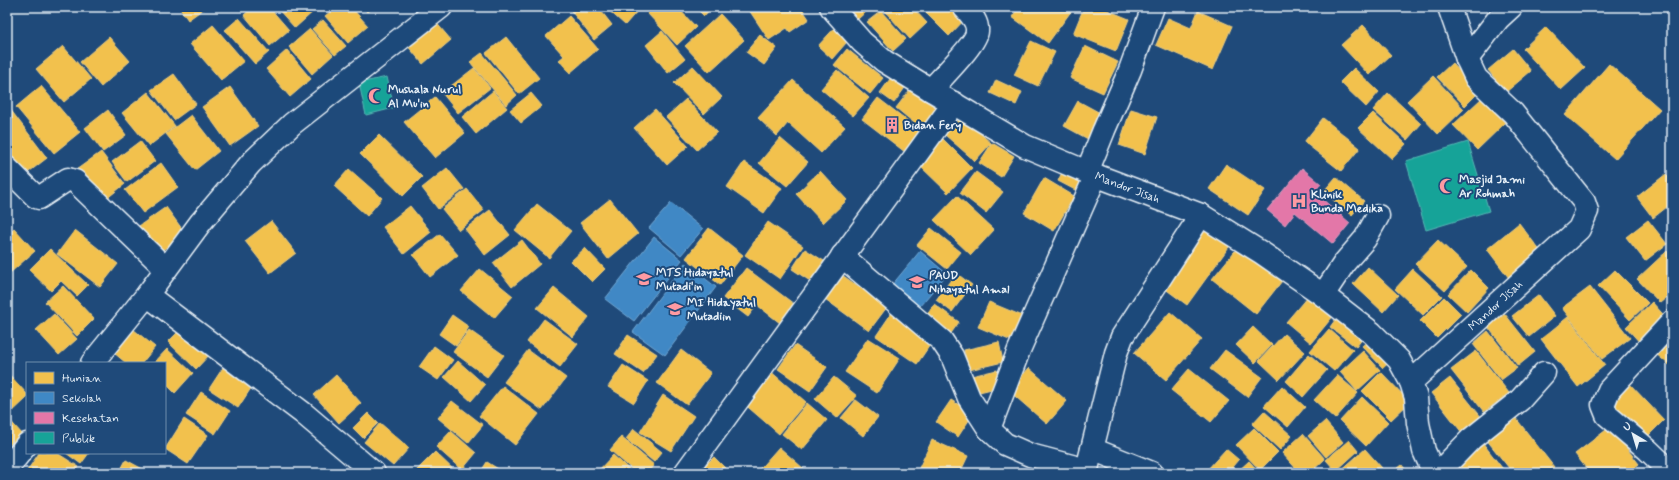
<svg xmlns="http://www.w3.org/2000/svg" width="1679" height="480" viewBox="0 0 1679 480" font-family="Mynerve,sans-serif">
<style>
.homes{fill:#f2c14e;stroke:#efcf81}
.schools{fill:#3f88c5;stroke:#72a8d4}
.health{fill:#e377a8;stroke:#e49cc0}
.public{fill:#17a398;stroke:#56bab5}
.lines{fill:none;stroke-linecap:round;stroke-linejoin:round}
.street-casing{stroke:#e8f1f8;stroke-width:25}
.street{stroke:#1f4a7a;stroke-width:22}
.labels{text-anchor:middle;stroke-width:4;stroke-linejoin:round;paint-order:stroke}
.poi-label{font-size:12px;font-weight:bold;fill:#e8f1f8;stroke:#1f4a7a;text-anchor:start}
.street-label{font-size:12px;fill:#e8f1f8;stroke:#1f4a7a}
</style>
<rect width="100%" height="100%" fill="#1f4a7a"/>
<filter id="ink" filterUnits="userSpaceOnUse"><feTurbulence type="fractalNoise" baseFrequency=".025" numOctaves="2"/><feDisplacementMap in="SourceGraphic" scale="8" xChannelSelector="R" yChannelSelector="G"/><feConvolveMatrix kernelMatrix="1 2 1 2 8 2 1 2 1" color-interpolation-filters="sRGB"/></filter>
<g filter="url(#ink)">
<!-- homes -->
<g class="homes">
<path d="M 179,7 L 206,7 L 188,20 Z"/>
<path d="M 253,7 L 269,7 L 289,30 L 270,46 L 244,15 Z"/>
<path d="M 276,7 L 313,7 L 315,10 L 295,28 Z"/>
<path d="M 336,7 L 351,7 L 368,26 L 348,43 L 325,16 Z"/>
<path d="M 362,7 L 373,7 L 367,12 Z"/>
<path d="M 568,7 L 598,7 L 612,25 L 594,40 Z"/>
<path d="M 605,7 L 637,7 L 639,9 L 625,25 Z"/>
<path d="M 653,7 L 677,7 L 696,27 L 677,45 L 647,13 Z"/>
<path d="M 695,7 L 712,7 L 704,16 Z"/>
<path d="M 747,7 L 807,7 L 803,10 L 809,19 L 790,32 L 787,28 L 769,40 Z"/>
<path d="M 847,7 L 871,7 L 858,19 Z"/>
<path d="M 881,7 L 912,7 L 927,23 L 910,39 Z"/>
<path d="M 920,7 L 959,7 L 968,16 L 949,36 Z"/>
<path d="M 1019,7 L 1067,7 L 1072,10 L 1048,43 L 1012,17 Z"/>
<path d="M 1084,7 L 1100,7 L 1129,19 L 1116,51 L 1073,34 Z"/>
<path d="M 881,11 L 906,39 L 893,51 L 867,22 Z"/>
<path d="M 1198,11 L 1232,26 L 1213,70 L 1156,45 L 1168,18 L 1191,28 Z"/>
<path d="M 720,14 L 744,40 L 709,72 L 685,46 Z"/>
<path d="M 569,16 L 598,49 L 570,73 L 559,60 L 564,56 L 546,36 Z"/>
<path d="M 239,18 L 269,52 L 255,64 L 225,30 Z"/>
<path d="M 323,20 L 346,46 L 335,55 L 312,29 Z"/>
<path d="M 434,20 L 451,40 L 423,64 L 406,44 Z"/>
<path d="M 840,22 L 854,34 L 832,59 L 818,46 Z"/>
<path d="M 213,25 L 244,61 L 221,80 L 190,44 Z"/>
<path d="M 1363,25 L 1391,55 L 1369,75 L 1341,45 Z"/>
<path d="M 1546,27 L 1585,68 L 1561,90 L 1523,49 Z"/>
<path d="M 310,29 L 333,55 L 312,74 L 289,47 Z"/>
<path d="M 662,31 L 685,59 L 668,73 L 646,45 Z"/>
<path d="M 760,35 L 777,48 L 764,65 L 746,52 Z"/>
<path d="M 109,37 L 130,61 L 101,87 L 80,62 Z"/>
<path d="M 506,37 L 539,78 L 519,94 L 486,53 Z"/>
<path d="M 1031,41 L 1055,52 L 1038,86 L 1014,75 Z"/>
<path d="M 63,46 L 91,79 L 64,102 L 36,69 Z"/>
<path d="M 1085,46 L 1118,62 L 1103,93 L 1070,78 Z"/>
<path d="M 847,49 L 883,78 L 870,94 L 834,65 Z"/>
<path d="M 1513,49 L 1531,71 L 1506,92 L 1488,70 Z"/>
<path d="M 287,50 L 311,79 L 290,97 L 266,69 Z"/>
<path d="M 482,53 L 517,95 L 506,105 L 470,62 Z"/>
<path d="M 1452,63 L 1479,92 L 1465,106 L 1437,77 Z"/>
<path d="M 1609,64 L 1660,109 L 1615,159 L 1565,115 Z"/>
<path d="M 693,66 L 722,97 L 704,114 L 674,83 Z"/>
<path d="M 474,68 L 490,88 L 458,113 L 442,93 Z"/>
<path d="M 1354,68 L 1379,92 L 1366,107 L 1340,82 Z"/>
<path d="M 837,70 L 869,98 L 853,116 L 821,89 Z"/>
<path d="M 895,72 L 909,82 L 894,103 L 880,93 Z"/>
<path d="M 174,74 L 196,104 L 174,120 L 151,90 Z"/>
<path d="M 1433,76 L 1464,109 L 1438,134 L 1407,101 Z"/>
<path d="M 793,80 L 845,127 L 821,153 L 788,123 L 777,136 L 758,118 Z"/>
<path d="M 996,80 L 1022,92 L 1016,105 L 990,93 Z"/>
<path d="M 916,82 L 944,105 L 924,131 L 896,108 Z"/>
<path d="M 41,86 L 80,132 L 54,153 L 16,107 Z"/>
<path d="M 230,87 L 258,126 L 230,146 L 202,107 Z"/>
<path d="M 493,91 L 507,108 L 476,134 L 462,117 Z"/>
<path d="M 148,92 L 175,126 L 149,146 L 122,113 Z"/>
<path d="M 531,93 L 542,106 L 521,123 L 510,110 Z"/>
<path d="M 1388,93 L 1421,124 L 1407,140 L 1373,110 Z"/>
<path d="M 435,97 L 465,133 L 435,158 L 404,122 Z"/>
<path d="M 878,98 L 921,131 L 905,152 L 862,119 Z"/>
<path d="M 1482,98 L 1505,123 L 1477,150 L 1453,125 Z"/>
<path d="M 686,99 L 717,132 L 697,150 L 666,117 Z"/>
<path d="M 1078,101 L 1102,114 L 1088,139 L 1064,126 Z"/>
<path d="M 7,105 L 47,158 L 21,178 L 7,159 Z"/>
<path d="M 655,109 L 688,146 L 667,165 L 634,128 Z"/>
<path d="M 1131,109 L 1157,117 L 1145,154 L 1119,145 Z"/>
<path d="M 108,110 L 126,135 L 103,152 L 85,128 Z"/>
<path d="M 1373,113 L 1406,144 L 1392,159 L 1358,128 Z"/>
<path d="M 191,115 L 219,151 L 195,170 L 166,134 Z"/>
<path d="M 961,117 L 991,143 L 975,161 L 945,135 Z"/>
<path d="M 1323,118 L 1360,148 L 1341,171 L 1304,142 Z"/>
<path d="M 379,135 L 422,177 L 403,196 L 360,154 Z"/>
<path d="M 780,138 L 808,162 L 787,186 L 759,163 Z"/>
<path d="M 943,139 L 972,168 L 948,193 L 918,164 Z"/>
<path d="M 140,141 L 155,161 L 127,182 L 112,162 Z"/>
<path d="M 992,143 L 1014,156 L 1001,177 L 979,163 Z"/>
<path d="M 101,152 L 125,184 L 101,203 L 76,170 Z"/>
<path d="M 744,162 L 782,188 L 764,213 L 727,187 Z"/>
<path d="M 161,163 L 178,187 L 143,213 L 125,190 Z"/>
<path d="M 1226,164 L 1265,190 L 1248,215 L 1209,189 Z"/>
<path d="M 1065,166 L 1086,177 L 1079,192 L 1058,181 Z"/>
<path d="M 447,168 L 464,189 L 438,209 L 422,188 Z"/>
<path d="M 349,169 L 382,198 L 367,216 L 334,186 Z"/>
<path d="M 820,171 L 847,200 L 823,223 L 796,194 Z"/>
<path d="M 976,172 L 1003,192 L 986,213 L 960,193 Z"/>
<path d="M 1666,174 L 1672,181 L 1672,203 L 1653,218 L 1637,197 Z"/>
<path d="M 1336,177 L 1364,201 L 1352,215 L 1323,192 Z"/>
<path d="M 1044,178 L 1074,196 L 1054,231 L 1024,213 Z"/>
<path d="M 467,189 L 484,210 L 459,230 L 442,209 Z"/>
<path d="M 957,196 L 994,230 L 971,255 L 934,220 Z"/>
<path d="M 610,199 L 638,234 L 608,259 L 580,223 Z"/>
<path d="M 537,204 L 571,231 L 549,258 L 515,230 Z"/>
<path d="M 410,206 L 431,232 L 404,254 L 383,227 Z"/>
<path d="M 166,207 L 185,233 L 159,253 L 139,226 Z"/>
<path d="M 490,210 L 510,235 L 485,255 L 465,229 Z"/>
<path d="M 1648,220 L 1667,244 L 1645,261 L 1626,237 Z"/>
<path d="M 271,221 L 296,253 L 270,273 L 245,241 Z"/>
<path d="M 768,222 L 803,246 L 780,279 L 745,255 Z"/>
<path d="M 1519,223 L 1541,252 L 1509,278 L 1487,249 Z"/>
<path d="M 1205,225 L 1231,244 L 1187,305 L 1160,285 Z"/>
<path d="M 14,228 L 35,251 L 10,273 L 7,270 L 7,235 Z"/>
<path d="M 709,228 L 743,255 L 720,285 L 686,258 Z"/>
<path d="M 931,228 L 961,252 L 947,269 L 917,245 Z"/>
<path d="M 75,230 L 118,264 L 100,287 L 57,254 Z"/>
<path d="M 440,234 L 458,255 L 430,277 L 413,255 Z"/>
<path d="M 522,240 L 540,264 L 512,287 L 493,263 Z"/>
<path d="M 1438,240 L 1467,267 L 1445,291 L 1415,264 Z"/>
<path d="M 1239,246 L 1282,281 L 1256,314 L 1212,279 Z"/>
<path d="M 585,248 L 605,269 L 592,282 L 571,261 Z"/>
<path d="M 50,249 L 88,285 L 77,296 L 61,281 L 51,291 L 29,270 Z"/>
<path d="M 805,249 L 824,261 L 810,281 L 792,269 Z"/>
<path d="M 1667,251 L 1672,257 L 1672,293 L 1660,303 L 1637,279 Z"/>
<path d="M 1368,267 L 1398,295 L 1383,312 L 1353,284 Z"/>
<path d="M 746,268 L 794,304 L 780,323 L 757,305 L 748,317 L 723,298 Z"/>
<path d="M 480,269 L 513,296 L 494,318 L 461,291 Z"/>
<path d="M 1413,269 L 1442,296 L 1423,315 L 1395,289 Z"/>
<path d="M 1471,270 L 1489,288 L 1467,312 L 1448,294 Z"/>
<path d="M 1615,270 L 1648,303 L 1630,320 L 1598,286 Z"/>
<path d="M 956,273 L 972,285 L 952,312 L 936,300 Z"/>
<path d="M 842,275 L 887,307 L 869,331 L 825,299 Z"/>
<path d="M 63,286 L 94,319 L 77,336 L 45,302 Z"/>
<path d="M 1590,287 L 1630,338 L 1602,359 L 1562,308 Z"/>
<path d="M 554,288 L 589,317 L 573,337 L 537,308 Z"/>
<path d="M 1309,295 L 1334,315 L 1311,343 L 1286,322 Z"/>
<path d="M 1539,295 L 1555,316 L 1529,337 L 1512,316 Z"/>
<path d="M 1444,297 L 1461,314 L 1437,338 L 1420,321 Z"/>
<path d="M 989,302 L 1025,317 L 1014,342 L 978,327 Z"/>
<path d="M 1652,302 L 1669,321 L 1642,345 L 1626,327 Z"/>
<path d="M 934,304 L 959,322 L 947,339 L 922,321 Z"/>
<path d="M 895,308 L 936,336 L 917,364 L 876,336 Z"/>
<path d="M 1170,312 L 1202,339 L 1166,380 L 1134,353 Z"/>
<path d="M 1341,312 L 1367,333 L 1356,347 L 1330,327 Z"/>
<path d="M 54,314 L 77,339 L 59,355 L 36,330 Z"/>
<path d="M 1505,314 L 1535,352 L 1518,366 L 1488,327 Z"/>
<path d="M 452,315 L 469,327 L 456,346 L 439,334 Z"/>
<path d="M 1568,317 L 1605,365 L 1578,387 L 1541,339 Z"/>
<path d="M 544,319 L 578,344 L 560,367 L 527,342 Z"/>
<path d="M 184,326 L 212,352 L 196,369 L 168,342 Z"/>
<path d="M 1253,327 L 1272,345 L 1255,363 L 1236,345 Z"/>
<path d="M 133,329 L 155,347 L 142,363 L 126,363 L 113,352 Z"/>
<path d="M 1329,329 L 1353,350 L 1334,371 L 1310,351 Z"/>
<path d="M 469,330 L 504,355 L 487,377 L 453,352 Z"/>
<path d="M 1488,331 L 1517,368 L 1501,380 L 1473,344 Z"/>
<path d="M 1284,334 L 1305,352 L 1279,380 L 1259,361 Z"/>
<path d="M 628,335 L 657,354 L 643,373 L 615,354 Z"/>
<path d="M 1672,335 L 1672,367 L 1656,354 Z"/>
<path d="M 1373,336 L 1394,358 L 1383,368 L 1362,346 Z"/>
<path d="M 868,338 L 900,358 L 877,393 L 845,372 Z"/>
<path d="M 999,342 L 1003,362 L 969,370 L 964,350 Z"/>
<path d="M 795,345 L 827,367 L 810,391 L 778,369 Z"/>
<path d="M 434,346 L 453,360 L 438,380 L 419,367 Z"/>
<path d="M 167,349 L 193,373 L 175,393 L 165,383 L 165,363 L 154,363 Z"/>
<path d="M 528,350 L 566,378 L 542,410 L 504,382 Z"/>
<path d="M 681,350 L 711,373 L 687,405 L 657,383 Z"/>
<path d="M 1225,350 L 1262,377 L 1247,397 L 1210,369 Z"/>
<path d="M 1363,351 L 1380,370 L 1357,391 L 1340,372 Z"/>
<path d="M 1476,351 L 1509,393 L 1484,412 L 1451,370 Z"/>
<path d="M 1309,354 L 1327,370 L 1303,397 L 1286,381 Z"/>
<path d="M 458,361 L 485,385 L 471,401 L 444,377 Z"/>
<path d="M 226,363 L 255,382 L 238,408 L 209,389 Z"/>
<path d="M 623,365 L 648,381 L 634,403 L 608,387 Z"/>
<path d="M 1029,368 L 1067,401 L 1047,424 L 1009,391 Z"/>
<path d="M 1189,369 L 1229,401 L 1211,422 L 1171,390 Z"/>
<path d="M 769,370 L 806,402 L 779,434 L 742,402 Z"/>
<path d="M 997,370 L 1000,387 L 971,394 L 967,377 Z"/>
<path d="M 7,372 L 27,394 L 27,398 L 10,414 L 7,411 Z"/>
<path d="M 1381,372 L 1410,402 L 1391,420 L 1362,391 Z"/>
<path d="M 336,375 L 361,403 L 339,423 L 314,395 Z"/>
<path d="M 1337,375 L 1358,393 L 1335,419 L 1314,400 Z"/>
<path d="M 834,377 L 857,396 L 837,418 L 815,399 Z"/>
<path d="M 1450,378 L 1482,418 L 1463,434 L 1431,393 Z"/>
<path d="M 1628,382 L 1664,420 L 1643,441 L 1606,404 Z"/>
<path d="M 503,386 L 539,414 L 515,445 L 479,416 Z"/>
<path d="M 1282,386 L 1305,407 L 1288,427 L 1264,406 Z"/>
<path d="M 201,392 L 230,411 L 215,434 L 186,415 Z"/>
<path d="M 663,395 L 694,416 L 671,451 L 640,432 Z"/>
<path d="M 1362,397 L 1388,422 L 1366,446 L 1340,421 Z"/>
<path d="M 856,400 L 878,417 L 863,436 L 841,418 Z"/>
<path d="M 951,400 L 973,414 L 958,437 L 936,422 Z"/>
<path d="M 452,401 L 483,425 L 468,443 L 438,418 Z"/>
<path d="M 807,403 L 827,420 L 802,450 L 782,434 Z"/>
<path d="M 1264,411 L 1292,436 L 1280,450 L 1252,424 Z"/>
<path d="M 368,413 L 378,423 L 363,438 L 353,428 Z"/>
<path d="M 7,417 L 22,434 L 7,447 Z"/>
<path d="M 1515,417 L 1554,467 L 1546,473 L 1513,473 L 1486,439 Z"/>
<path d="M 184,419 L 208,435 L 188,464 L 165,449 Z"/>
<path d="M 1325,421 L 1343,442 L 1326,457 L 1308,436 Z"/>
<path d="M 380,423 L 409,448 L 393,466 L 364,442 Z"/>
<path d="M 1610,427 L 1639,464 L 1628,473 L 1590,473 L 1575,454 Z"/>
<path d="M 1254,428 L 1278,452 L 1260,470 L 1236,445 Z"/>
<path d="M 634,429 L 662,452 L 654,462 L 626,439 Z"/>
<path d="M 451,431 L 476,453 L 462,470 L 436,447 Z"/>
<path d="M 1303,434 L 1325,459 L 1310,473 L 1300,473 L 1282,453 Z"/>
<path d="M 621,437 L 654,465 L 647,473 L 636,473 L 610,450 Z"/>
<path d="M 932,440 L 968,456 L 960,473 L 929,473 L 919,468 Z"/>
<path d="M 1349,440 L 1358,451 L 1336,471 L 1326,460 Z"/>
<path d="M 1482,442 L 1506,473 L 1462,473 L 1455,463 Z"/>
<path d="M 779,447 L 804,469 L 800,473 L 756,473 Z"/>
<path d="M 1226,449 L 1239,460 L 1228,473 L 1210,473 L 1207,470 Z"/>
<path d="M 1365,449 L 1382,468 L 1377,473 L 1338,473 Z"/>
<path d="M 435,452 L 457,473 L 414,473 Z"/>
<path d="M 39,453 L 57,453 L 79,467 L 75,473 L 30,473 L 27,471 Z"/>
<path d="M 66,453 L 89,453 L 81,464 Z"/>
<path d="M 613,455 L 633,473 L 600,473 L 598,471 Z"/>
<path d="M 714,457 L 730,473 L 705,473 L 701,470 Z"/>
<path d="M 126,460 L 150,473 L 119,473 Z"/>
<path d="M 1249,461 L 1260,473 L 1236,473 Z"/>
<path d="M 487,462 L 503,472 L 502,473 L 480,473 Z"/>
<path d="M 1402,465 L 1408,473 L 1392,473 Z"/>
<path d="M 1289,468 L 1294,473 L 1284,473 Z"/>
</g>
<!-- schools -->
<g class="schools">
<path d="M 671,203 L 703,229 L 681,255 L 649,228 Z"/>
<path d="M 654,237 L 682,260 L 634,321 L 605,299 Z"/>
<path d="M 920,251 L 947,274 L 914,313 L 887,291 Z"/>
<path d="M 685,263 L 716,287 L 665,355 L 633,332 Z"/>
</g>
<!-- health -->
<path class="health" d="M 1302,168 L 1321,184 L 1314,192 L 1350,223 L 1333,244 L 1295,212 L 1285,225 L 1267,210 Z"/>
<!-- public -->
<g class="public">
<path d="M 387,77 L 394,108 L 366,115 L 359,83 Z"/>
<path d="M 1468,142 L 1489,211 L 1426,230 L 1406,161 Z"/>
</g>
<g class="lines">
<defs>
<g id="street">
<path id="s1" d="M 831,7 L 862,42 L 884,61 L 931,90 L 1025,146 L 1087,172 L 1201,215 L 1262,253 L 1323,295 L 1372,333 L 1399,360 L 1411,382 L 1416,398 L 1418,423 L 1424,451 L 1434,473"/>
<path d="M 1467,59 L 1498,19 L 1511,7"/>
<path d="M 931,90 C 940,79 977,43 977,31 C 978,21 970,14 964,7"/>
<path d="M 7,168 L 36,197 L 39,198 L 68,179 L 75,181 L 166,269"/>
<path d="M 1087,172 L 1104,130 L 1130,70 L 1153,7"/>
<path d="M 842,256 L 942,341 L 952,356 L 969,398 L 989,429 L 1005,444 L 1030,455 L 1087,470"/>
<path d="M 147,295 L 303,413 L 374,473"/>
<path d="M 1323,295 L 1345,262 L 1365,239 L 1378,216"/>
<path d="M 92,363 L 147,295 L 201,222 L 251,163 L 292,124 L 441,7"/>
<path id="s2" d="M 1411,382 L 1579,229 L 1587,211 L 1584,202 L 1513,113 L 1476,78 L 1467,59 L 1449,7"/>
<path d="M 989,429 L 1019,350 L 1096,175"/>
<path d="M 1092,449 L 1152,473"/>
<path d="M 7,469 L 27,444"/>
<path d="M 685,473 L 954,103"/>
<path d="M 1086,473 L 1116,353 L 1122,337 L 1201,215"/>
<path d="M 1438,473 L 1471,439 L 1520,400 L 1544,373"/>
<path d="M 1672,473 L 1648,450 L 1607,415 L 1603,405 L 1609,390 L 1672,322"/>
</g>
</defs>
<!-- street casing -->
<use href="#street" class="street-casing"/>
<!-- street -->
<use href="#street" class="street"/>
</g>
</g>
<!-- icons -->
<defs>
<symbol id="mosque-bare" viewBox="-9 -9 18 18"><path d="M3.5-4.9A6 6 0 1 0 3.5 4.9A5 5 0 1 1 3.5-4.9Z" fill="#ff9aa2" stroke="#1f4a7a" stroke-width="2.5" paint-order="stroke"/></symbol>
<symbol id="building-bare" viewBox="-9 -9 18 18"><path d="M-4-6H4V6H1V3H-1V6H-4ZM-2.5-4.3h1.7v1.8h-1.7ZM.8-4.3h1.7v1.8H.8ZM-2.5-1h1.7V.8h-1.7ZM.8-1h1.7V.8H.8Z" fill="#ff9aa2" stroke="#1f4a7a" stroke-width="2.5" paint-order="stroke"/></symbol>
<symbol id="hospital-bare" viewBox="-9 -9 18 18"><path d="M-5-5h3v3.5h4V-5h3V5h-3V1.5h-4V5h-3Z" fill="#ff9aa2" stroke="#1f4a7a" stroke-width="2.5" paint-order="stroke"/></symbol>
<symbol id="school-bare" viewBox="-9 -9 18 18"><path d="M0-5L7-2L0 1L-7-2ZM-4 1L0 2.5L4 1V4Q0 6-4 4Z" fill="#ff9aa2" stroke="#1f4a7a" stroke-width="2.5" paint-order="stroke"/></symbol>
</defs>
<g fill-rule="evenodd">
<use href="#mosque-bare" x="365" y="85" width="22" height="22"/>
<use href="#building-bare" x="881" y="114" width="22" height="22"/>
<use href="#mosque-bare" x="1436" y="175" width="22" height="22"/>
<use href="#hospital-bare" x="1288" y="190" width="22" height="22"/>
<use href="#school-bare" x="633" y="268" width="22" height="22"/>
<use href="#school-bare" x="906" y="271" width="22" height="22"/>
<use href="#school-bare" x="664" y="298" width="22" height="22"/>
</g>
<g class="labels">
<!-- poi labels -->
<g class="poi-label">
<text x="388" y="93">Mushala Nurul<tspan x="388" dy="14">Al Mu'in</tspan></text>
<text x="904" y="129">Bidan Fery</text>
<text x="1459" y="183">Masjid Jami<tspan x="1459" dy="14">Ar Rohmah</tspan></text>
<text x="1311" y="198">Klinik<tspan x="1311" dy="14">Bunda Medika</tspan></text>
<text x="656" y="276">MTS Hidayatul<tspan x="656" dy="14">Mutadi'in</tspan></text>
<text x="929" y="279">PAUD<tspan x="929" dy="14">Nihayatul Amal</tspan></text>
<text x="687" y="306">MI Hidayatul<tspan x="687" dy="14">Mutadiin</tspan></text>
</g>
<!-- street labels -->
<g class="street-label">
<text dy="4" stroke="none"><textPath href="#s1" startOffset="351">Mandor Jisah</textPath></text>
<text dy="4" stroke="none"><textPath href="#s2" startOffset="114">Mandor Jisah</textPath></text>
</g>
</g>
<!-- margin -->
<rect width="1679" height="480" fill="none" stroke="#1f4a7a" stroke-width="24"/>
<rect x="12" y="12" width="1655" height="456" fill="none" stroke="#e8f1f8" stroke-width="1.5" filter="url(#ink)"/>
<!-- legend -->
<rect x="26" y="362" width="140" height="92" fill="#1f4a7a" stroke="#6f8dac"/>
<rect x="34" y="372" width="20" height="12" fill="#f2c14e" stroke="#6f8dac"/>
<text x="62" y="382" font-size="12" fill="#e8f1f8">Hunian</text>
<rect x="34" y="392" width="20" height="12" fill="#3f88c5" stroke="#6f8dac"/>
<text x="62" y="402" font-size="12" fill="#e8f1f8">Sekolah</text>
<rect x="34" y="412" width="20" height="12" fill="#e377a8" stroke="#6f8dac"/>
<text x="62" y="422" font-size="12" fill="#e8f1f8">Kesehatan</text>
<rect x="34" y="432" width="20" height="12" fill="#17a398" stroke="#6f8dac"/>
<text x="62" y="442" font-size="12" fill="#e8f1f8">Publik</text>
<!-- north arrow -->
<g transform="translate(1633 434) rotate(322)" stroke="#1f4a7a" stroke-width="3" paint-order="stroke">
<path d="M0-3L7 15L0 10L-7 15Z" fill="#e8f1f8"/>
<text y="-6" font-size="11" font-weight="bold" text-anchor="middle" fill="#e8f1f8">U</text>
</g>
</svg>
